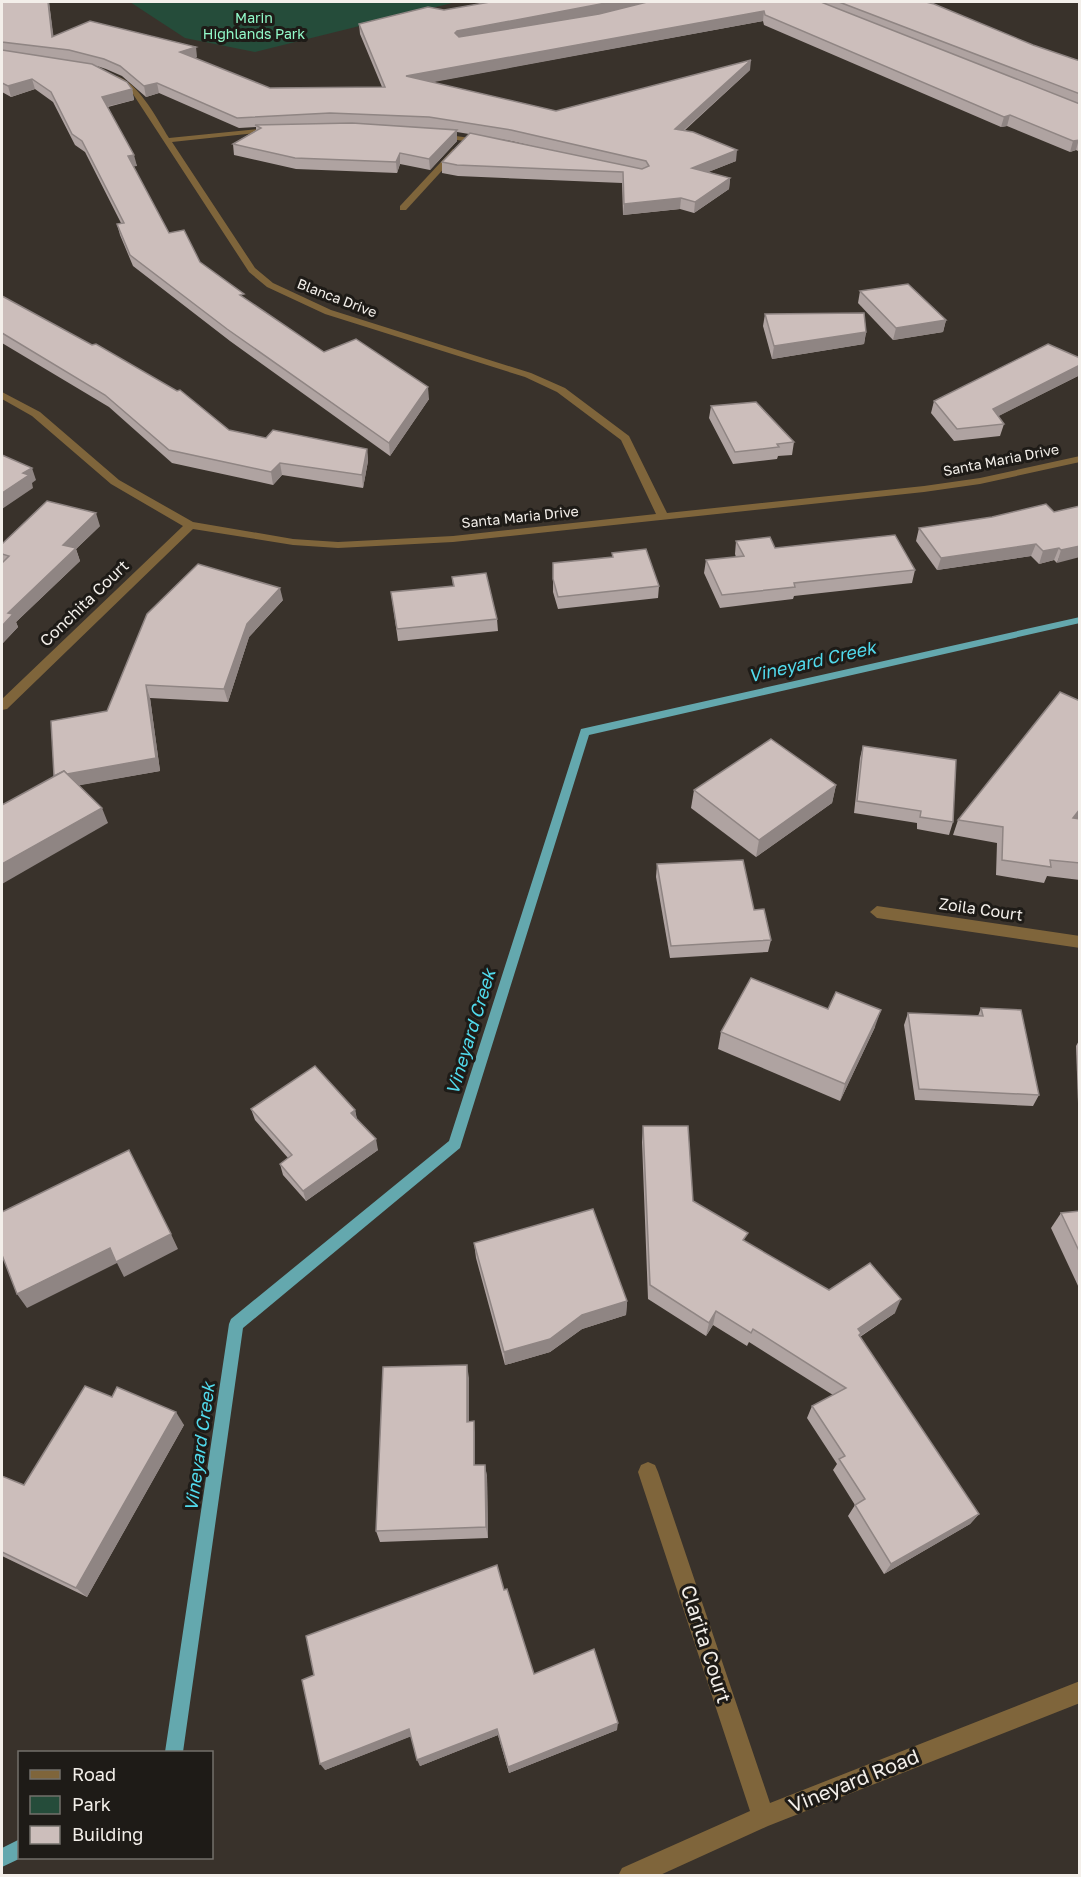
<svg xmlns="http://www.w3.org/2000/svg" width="1081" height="1877" viewBox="0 0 1081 1877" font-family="'Golos Text',sans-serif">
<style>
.green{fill:#254c3a}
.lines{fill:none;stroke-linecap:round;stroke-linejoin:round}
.stream{fill:#64a8ae;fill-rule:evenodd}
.minor{fill:#7f653b;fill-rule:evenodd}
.wall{fill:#afa3a1;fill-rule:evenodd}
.shaded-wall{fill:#8f8583}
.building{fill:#ccbebb;stroke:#8f8583;stroke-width:1.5}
.labels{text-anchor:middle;stroke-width:6;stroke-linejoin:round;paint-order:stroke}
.far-park-label{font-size:14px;fill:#92f9c9;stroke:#1e1b17}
.far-street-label{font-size:14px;fill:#f3efea;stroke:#1e1b17}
.street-label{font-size:16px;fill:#f3efea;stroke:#1e1b17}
.water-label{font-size:18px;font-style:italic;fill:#51daec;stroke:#1e1b17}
.near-street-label{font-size:20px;fill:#f3efea;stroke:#1e1b17}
</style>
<rect width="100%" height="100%" fill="#39322b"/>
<!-- green -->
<path class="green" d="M 130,2 L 456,2 L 255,52 L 185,38 Z"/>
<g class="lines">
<!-- stream -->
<g class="stream">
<path d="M 1080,617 L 1080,623 L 589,735 L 460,1148 L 243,1328 L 183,1752 L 165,1752 L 229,1324 L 231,1319 L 449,1141 L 581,729 Z"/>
<path d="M 20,1839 L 20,1858 L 21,1858 L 2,1867 L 2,1848 Z"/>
</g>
<!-- minor -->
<g class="minor">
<path d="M 110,75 C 135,75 157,119 169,138 L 279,127 L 276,131 L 172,142 L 255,268 L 273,283 L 331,310 L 531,373 L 565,388 L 629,436 L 667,513 L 924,486 L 980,478 L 1080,456 L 1080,462 L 980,484 L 924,492 L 453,542 L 338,548 L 293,545 L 193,529 L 7,709 L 2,710 L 2,699 L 183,526 L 111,484 L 32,416 L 2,399 L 2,392 L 40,412 L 119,480 L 193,522 L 293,539 L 338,542 L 453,536 L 656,514 L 621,440 L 557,392 L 525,377 L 325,314 L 267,287 L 249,272 L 131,91 L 110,79 Z"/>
<path d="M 434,133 L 485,140 L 489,142 L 485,144 L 437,137 Z"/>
<path d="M 453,149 L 460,151 L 406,210 L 400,210 L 400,206 Z"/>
<path d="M 877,906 L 1080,936 L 1080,948 L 877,918 L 870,912 Z"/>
<path d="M 648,1462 L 655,1465 L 658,1472 L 770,1803 L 1080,1681 L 1080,1703 L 768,1826 L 658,1876 L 618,1876 L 622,1868 L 750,1811 L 638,1472 L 641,1465 Z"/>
</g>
</g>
<!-- wall -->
<g class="wall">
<path d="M 2,2 L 49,2 L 53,36 L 197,57 L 195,58 L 270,88 L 382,87 L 360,34 L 359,24 L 444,10 L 490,2 L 926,2 L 1033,45 L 1080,61 L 1080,152 L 1076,150 L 1070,152 L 1007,126 L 1001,127 L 764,25 L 763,21 L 431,82 L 556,111 L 750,70 L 684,131 L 736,161 L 708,172 L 730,178 L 729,189 L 694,213 L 680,209 L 623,215 L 622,183 L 458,176 L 442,173 L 442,162 L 469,134 L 457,132 L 457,141 L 430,170 L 400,164 L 397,173 L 296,169 L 234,155 L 233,144 L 256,130 L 256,127 L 239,128 L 159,93 L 146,97 L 122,76 L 106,69 L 97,66 L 132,89 L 134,100 L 108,107 L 137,166 L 133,166 L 169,233 L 200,262 L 244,298 L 324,352 L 429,399 L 390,456 L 230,341 L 133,266 L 120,235 L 117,224 L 121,223 L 85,152 L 75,145 L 53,102 L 35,89 L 11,97 L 2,92 ZM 611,11 L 599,14 L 570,19 ZM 499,139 L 511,141 L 545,149 Z"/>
<path d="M 860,291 L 946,320 L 943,332 L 893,340 L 858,303 Z"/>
<path d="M 2,296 L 229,430 L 266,438 L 367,449 L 368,461 L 363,488 L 282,475 L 273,485 L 172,463 L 109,407 L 2,343 Z"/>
<path d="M 765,314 L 866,332 L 864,344 L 772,359 L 763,326 Z"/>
<path d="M 1080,358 L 1080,375 L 998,416 L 1004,424 L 1000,436 L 954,441 L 931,413 L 934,401 Z"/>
<path d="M 711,406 L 794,442 L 792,455 L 778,456 L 777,459 L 733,464 L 709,418 Z"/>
<path d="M 1080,506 L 1057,563 L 1054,560 L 1039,564 L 1031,556 L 937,570 L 916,541 L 919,528 L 1054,512 Z"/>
<path d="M 100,526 L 76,549 L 80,561 L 16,622 L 18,627 L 2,644 L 2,544 Z"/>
<path d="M 736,541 L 775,548 L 915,570 L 912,583 L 794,596 L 793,599 L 720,608 L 704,573 L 706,560 L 736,557 L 735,554 Z"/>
<path d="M 612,553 L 659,586 L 658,598 L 558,609 L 553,592 L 553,563 L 612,557 Z"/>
<path d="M 452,577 L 497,619 L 498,631 L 398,641 L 391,592 L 453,586 Z"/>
<path d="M 283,600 L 249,637 L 228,702 L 150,698 L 160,771 L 79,785 L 108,823 L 54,776 L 107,711 L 147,614 Z"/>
<path d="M 1080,701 L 1080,815 L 1077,818 L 1080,819 L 1080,880 L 1047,876 L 1044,883 L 996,875 L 997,843 L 953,835 L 958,820 Z"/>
<path d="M 863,746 L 953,822 L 949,835 L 917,829 L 917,823 L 854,813 L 860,758 Z"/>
<path d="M 836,785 L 832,803 L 756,857 L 691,808 L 694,790 Z"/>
<path d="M 657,864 L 754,910 L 771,940 L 768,952 L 670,958 L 656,877 Z"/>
<path d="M 981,1008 L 1039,1095 L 1033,1106 L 915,1100 L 904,1025 L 908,1013 L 978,1016 Z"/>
<path d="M 828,1009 L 875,1027 L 840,1101 L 718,1049 L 721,1032 Z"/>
<path d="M 1080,1039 L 1080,1132 L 1079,1132 L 1076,1046 Z"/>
<path d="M 251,1109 L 355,1110 L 357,1119 L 378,1150 L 306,1201 L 283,1175 L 280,1164 L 288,1158 L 255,1120 Z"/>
<path d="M 643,1126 L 693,1201 L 746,1242 L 829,1290 L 895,1313 L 860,1337 L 979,1514 L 970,1524 L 884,1574 L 848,1516 L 855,1505 L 833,1470 L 837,1464 L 807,1418 L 812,1406 L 833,1395 L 749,1342 L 747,1346 L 713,1325 L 706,1336 L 648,1299 L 642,1142 Z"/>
<path d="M 1080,1211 L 1080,1290 L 1051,1228 L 1061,1213 Z"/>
<path d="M 474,1243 L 627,1301 L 626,1315 L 582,1329 L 550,1352 L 505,1365 L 476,1258 Z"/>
<path d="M 469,1378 L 469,1422 L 475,1433 L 475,1465 L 485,1465 L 487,1477 L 488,1538 L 380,1542 L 376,1531 Z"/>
<path d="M 112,1397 L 184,1425 L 87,1597 L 2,1556 L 2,1476 L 24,1485 Z"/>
<path d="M 504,1590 L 534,1674 L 617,1730 L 509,1773 L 498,1735 L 420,1766 L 411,1736 L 325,1770 L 314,1675 Z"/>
</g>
<!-- shaded-wall -->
<g class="shaded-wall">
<path d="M 48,2 L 49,2 L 55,47 L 52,37 Z"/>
<path d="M 611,2 L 661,2 L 458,41 L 455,33 L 457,31 Z"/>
<path d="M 764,11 L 763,21 L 407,87 L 406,76 Z"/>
<path d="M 196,47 L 197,57 L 182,62 L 180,52 Z"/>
<path d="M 751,60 L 750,70 L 674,139 L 675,129 Z"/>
<path d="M 32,79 L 35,89 L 11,97 L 8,86 Z"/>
<path d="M 157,83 L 159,93 L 146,97 L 144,86 Z"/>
<path d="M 132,89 L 134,100 L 105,107 L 102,97 Z"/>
<path d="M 1010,115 L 1007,126 L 1001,127 L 1004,117 Z"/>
<path d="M 457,130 L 457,141 L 430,170 L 429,159 Z"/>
<path d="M 1079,139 L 1076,150 L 1070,152 L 1073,141 Z"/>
<path d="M 737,150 L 736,161 L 691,179 L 692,168 Z"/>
<path d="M 400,153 L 400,164 L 397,173 L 396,162 Z"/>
<path d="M 134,155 L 137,166 L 130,167 L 128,156 Z"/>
<path d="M 730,178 L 729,189 L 694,213 L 695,202 Z"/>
<path d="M 681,198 L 680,209 L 623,215 L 624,204 Z"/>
<path d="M 946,320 L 943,332 L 893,340 L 896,328 Z"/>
<path d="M 866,332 L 864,344 L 772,359 L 774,346 Z"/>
<path d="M 1080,365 L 1080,375 L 989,421 L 993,409 Z"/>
<path d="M 428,387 L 429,399 L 390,456 L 389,443 Z"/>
<path d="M 367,449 L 368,461 L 363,488 L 362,475 Z"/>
<path d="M 280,463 L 282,475 L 273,485 L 271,472 Z"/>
<path d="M 32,468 L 36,480 L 32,483 L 33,488 L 2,509 L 2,493 L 23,473 Z"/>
<path d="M 96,513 L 100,526 L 76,549 L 80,561 L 16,622 L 18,627 L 2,644 L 2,626 L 8,613 L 63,545 Z"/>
<path d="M 1036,544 L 1031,556 L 937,570 L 941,558 Z"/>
<path d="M 1080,546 L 1080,557 L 1057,563 L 1061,550 Z"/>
<path d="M 1059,548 L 1054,560 L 1039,564 L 1043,551 Z"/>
<path d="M 280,588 L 283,600 L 249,637 L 228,702 L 224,689 L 247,624 Z"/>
<path d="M 146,685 L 150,698 L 160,771 L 59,789 L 54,776 Z"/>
<path d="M 836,785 L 832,803 L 756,857 L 759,840 Z"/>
<path d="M 102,808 L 108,823 L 2,884 L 2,864 Z"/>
<path d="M 1080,809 L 1080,815 L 1066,833 L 1073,818 Z"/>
<path d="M 881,1010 L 875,1027 L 840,1101 L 845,1084 Z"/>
<path d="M 355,1110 L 357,1121 L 351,1113 Z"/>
<path d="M 376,1139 L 378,1150 L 306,1201 L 303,1191 Z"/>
<path d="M 171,1234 L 178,1249 L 124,1277 L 117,1263 L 27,1308 L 17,1294 L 110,1248 Z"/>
<path d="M 901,1299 L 895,1313 L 859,1337 L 858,1329 Z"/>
<path d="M 627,1301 L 626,1315 L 582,1329 L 550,1352 L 505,1365 L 504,1352 L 582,1315 Z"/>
<path d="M 716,1311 L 713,1325 L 706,1336 L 709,1323 Z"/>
<path d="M 467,1365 L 469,1378 L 469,1434 L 467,1422 Z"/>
<path d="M 176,1412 L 184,1425 L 87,1597 L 76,1588 Z"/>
<path d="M 474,1421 L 475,1433 L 475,1477 L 474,1465 Z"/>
<path d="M 485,1465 L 487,1477 L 488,1538 L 486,1527 Z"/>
<path d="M 979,1514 L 970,1524 L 884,1574 L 891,1564 Z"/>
<path d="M 618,1723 L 617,1730 L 509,1773 L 508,1767 Z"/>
<path d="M 409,1729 L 412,1736 L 325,1770 L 320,1764 Z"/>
<path d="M 497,1729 L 498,1735 L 420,1766 L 417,1760 Z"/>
</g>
<!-- building -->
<g class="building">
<path d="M 2,2 L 48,2 L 52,37 L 90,21 L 196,47 L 180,52 L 270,88 L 385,87 L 359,24 L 428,7 L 444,10 L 490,2 L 611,2 L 457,31 L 455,33 L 459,37 L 599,14 L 647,2 L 821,2 L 1080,104 L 1080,140 L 1073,141 L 1010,115 L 1004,117 L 765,15 L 764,11 L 406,76 L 556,111 L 751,60 L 675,129 L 693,132 L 737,150 L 692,168 L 730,178 L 695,202 L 681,198 L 624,204 L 623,172 L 457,165 L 442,162 L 470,133 L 642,169 L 649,166 L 646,161 L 511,130 L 429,117 L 330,113 L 237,118 L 157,83 L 144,86 L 120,66 L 104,59 L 69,50 L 2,42 Z"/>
<path d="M 839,2 L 926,2 L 934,4 L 1033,45 L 1080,61 L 1080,94 Z"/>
<path d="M 2,50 L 92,64 L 127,82 L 132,89 L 102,97 L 134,155 L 128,156 L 169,233 L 184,230 L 200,262 L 244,294 L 240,295 L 324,352 L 356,339 L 428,387 L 389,443 L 227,329 L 130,255 L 117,224 L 124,223 L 82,141 L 72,134 L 51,92 L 32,79 L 8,86 L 2,83 Z"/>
<path d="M 352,123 L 457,130 L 429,159 L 400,153 L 396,162 L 295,158 L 233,144 L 261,128 L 255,125 Z"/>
<path d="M 908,284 L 946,320 L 896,328 L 860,291 Z"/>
<path d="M 2,296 L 92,345 L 96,344 L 177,391 L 180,390 L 229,430 L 266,438 L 273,430 L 367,449 L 362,475 L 280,463 L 271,472 L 169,450 L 105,395 L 2,333 Z"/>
<path d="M 864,313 L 866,332 L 774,346 L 765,314 Z"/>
<path d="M 1048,344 L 1080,358 L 1080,365 L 993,409 L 1004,424 L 957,429 L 934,401 Z"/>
<path d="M 756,402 L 794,442 L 777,444 L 779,447 L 735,452 L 711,406 Z"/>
<path d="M 2,455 L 32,468 L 23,473 L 29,475 L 2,493 Z"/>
<path d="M 47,501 L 96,513 L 63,545 L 76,548 L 8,613 L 13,614 L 2,626 L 2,563 L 9,556 L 2,554 L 2,544 Z"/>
<path d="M 1046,504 L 1054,512 L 1080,506 L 1080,546 L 1061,550 L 1059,548 L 1043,551 L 1036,544 L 941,558 L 919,528 L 992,517 Z"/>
<path d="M 895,535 L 915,570 L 794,583 L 795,587 L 722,595 L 706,560 L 744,556 L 736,541 L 770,537 L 775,548 Z"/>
<path d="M 646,549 L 659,586 L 558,597 L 553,579 L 553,563 L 613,557 L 612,553 Z"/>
<path d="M 198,564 L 280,588 L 247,624 L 224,689 L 146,685 L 156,758 L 67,774 L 64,771 L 54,776 L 51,721 L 107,711 L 147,614 Z"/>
<path d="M 486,573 L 497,619 L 397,629 L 391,592 L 454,586 L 452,577 Z"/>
<path d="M 1060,692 L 1080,701 L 1080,809 L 1073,818 L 1080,819 L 1080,863 L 1050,860 L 1051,867 L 1002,860 L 1003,827 L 958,820 Z"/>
<path d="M 771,739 L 836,785 L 759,840 L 694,790 Z"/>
<path d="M 863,746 L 956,760 L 953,822 L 920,817 L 921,811 L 857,801 Z"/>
<path d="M 64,771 L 102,808 L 2,864 L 2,805 Z"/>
<path d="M 743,860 L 754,910 L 764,909 L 771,940 L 671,946 L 657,864 Z"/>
<path d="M 751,978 L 828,1009 L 836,992 L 881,1010 L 845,1084 L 721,1032 Z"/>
<path d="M 981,1008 L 1021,1010 L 1039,1095 L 919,1089 L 908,1013 L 983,1016 Z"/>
<path d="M 315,1066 L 355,1110 L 351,1113 L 376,1139 L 303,1191 L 280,1164 L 292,1155 L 251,1109 Z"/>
<path d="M 643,1126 L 688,1126 L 693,1201 L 748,1233 L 743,1240 L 829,1290 L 870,1263 L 901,1299 L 858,1329 L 861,1333 L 859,1335 L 979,1514 L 891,1564 L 855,1505 L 865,1499 L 839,1459 L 845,1456 L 812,1406 L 846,1388 L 753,1329 L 751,1333 L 716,1311 L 709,1323 L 650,1285 Z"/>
<path d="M 129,1150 L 171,1234 L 116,1262 L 110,1248 L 17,1294 L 2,1255 L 2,1212 Z"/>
<path d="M 593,1209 L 627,1301 L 582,1315 L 550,1339 L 504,1352 L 474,1243 Z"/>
<path d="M 1080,1211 L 1080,1253 L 1061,1213 Z"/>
<path d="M 467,1365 L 467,1422 L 474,1421 L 474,1465 L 485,1465 L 486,1527 L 376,1531 L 383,1367 Z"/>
<path d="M 85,1386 L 112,1397 L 117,1387 L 176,1412 L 76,1588 L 2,1552 L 2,1476 L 24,1485 Z"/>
<path d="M 497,1565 L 504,1590 L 507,1589 L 534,1674 L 594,1649 L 618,1723 L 508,1767 L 497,1729 L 417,1760 L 409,1729 L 320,1764 L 302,1680 L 314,1675 L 306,1636 Z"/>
</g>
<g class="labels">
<!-- far-park labels -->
<g class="far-park-label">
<text x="254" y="23">Marin<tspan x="254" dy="16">Highlands Park</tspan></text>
</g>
<!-- far-street labels -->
<g class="far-street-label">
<text transform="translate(337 298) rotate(21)" y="5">Blanca Drive</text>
<text transform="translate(1001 460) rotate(-11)" y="5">Santa Maria Drive</text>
<text transform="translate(520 517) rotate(-6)" y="5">Santa Maria Drive</text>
</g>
<!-- street labels -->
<g class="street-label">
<text transform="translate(84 603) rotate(-44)" y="6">Conchita Court</text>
<text transform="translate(981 909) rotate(8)" y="6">Zoila Court</text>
</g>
<!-- water labels -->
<g class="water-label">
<text transform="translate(812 662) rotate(-13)" y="6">Vineyard Creek</text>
<text transform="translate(471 1032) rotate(-73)" y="6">Vineyard Creek</text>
<text transform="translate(200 1447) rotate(-82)" y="6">Vineyard Creek</text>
</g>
<!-- near-street labels -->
<g class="near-street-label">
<text transform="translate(706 1644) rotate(72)" y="7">Clarita Court</text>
<text transform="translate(854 1781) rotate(-22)" y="7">Vineyard Road</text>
</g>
</g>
<!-- border -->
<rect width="1081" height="1877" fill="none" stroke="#f3efea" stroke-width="6"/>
<!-- legend -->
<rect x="18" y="1751" width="195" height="108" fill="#1e1b17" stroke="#73706b" stroke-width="1.5"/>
<rect x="30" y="1770" width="30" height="9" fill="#7f653b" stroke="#73706b" stroke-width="1.5"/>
<text x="72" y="1781" font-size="18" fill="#f3efea">Road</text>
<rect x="30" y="1796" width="30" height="18" fill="#254c3a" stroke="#73706b" stroke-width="1.5"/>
<text x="72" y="1811" font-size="18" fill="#f3efea">Park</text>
<rect x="30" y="1826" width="30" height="18" fill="#ccbebb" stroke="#73706b" stroke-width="1.5"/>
<text x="72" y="1841" font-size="18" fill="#f3efea">Building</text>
</svg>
